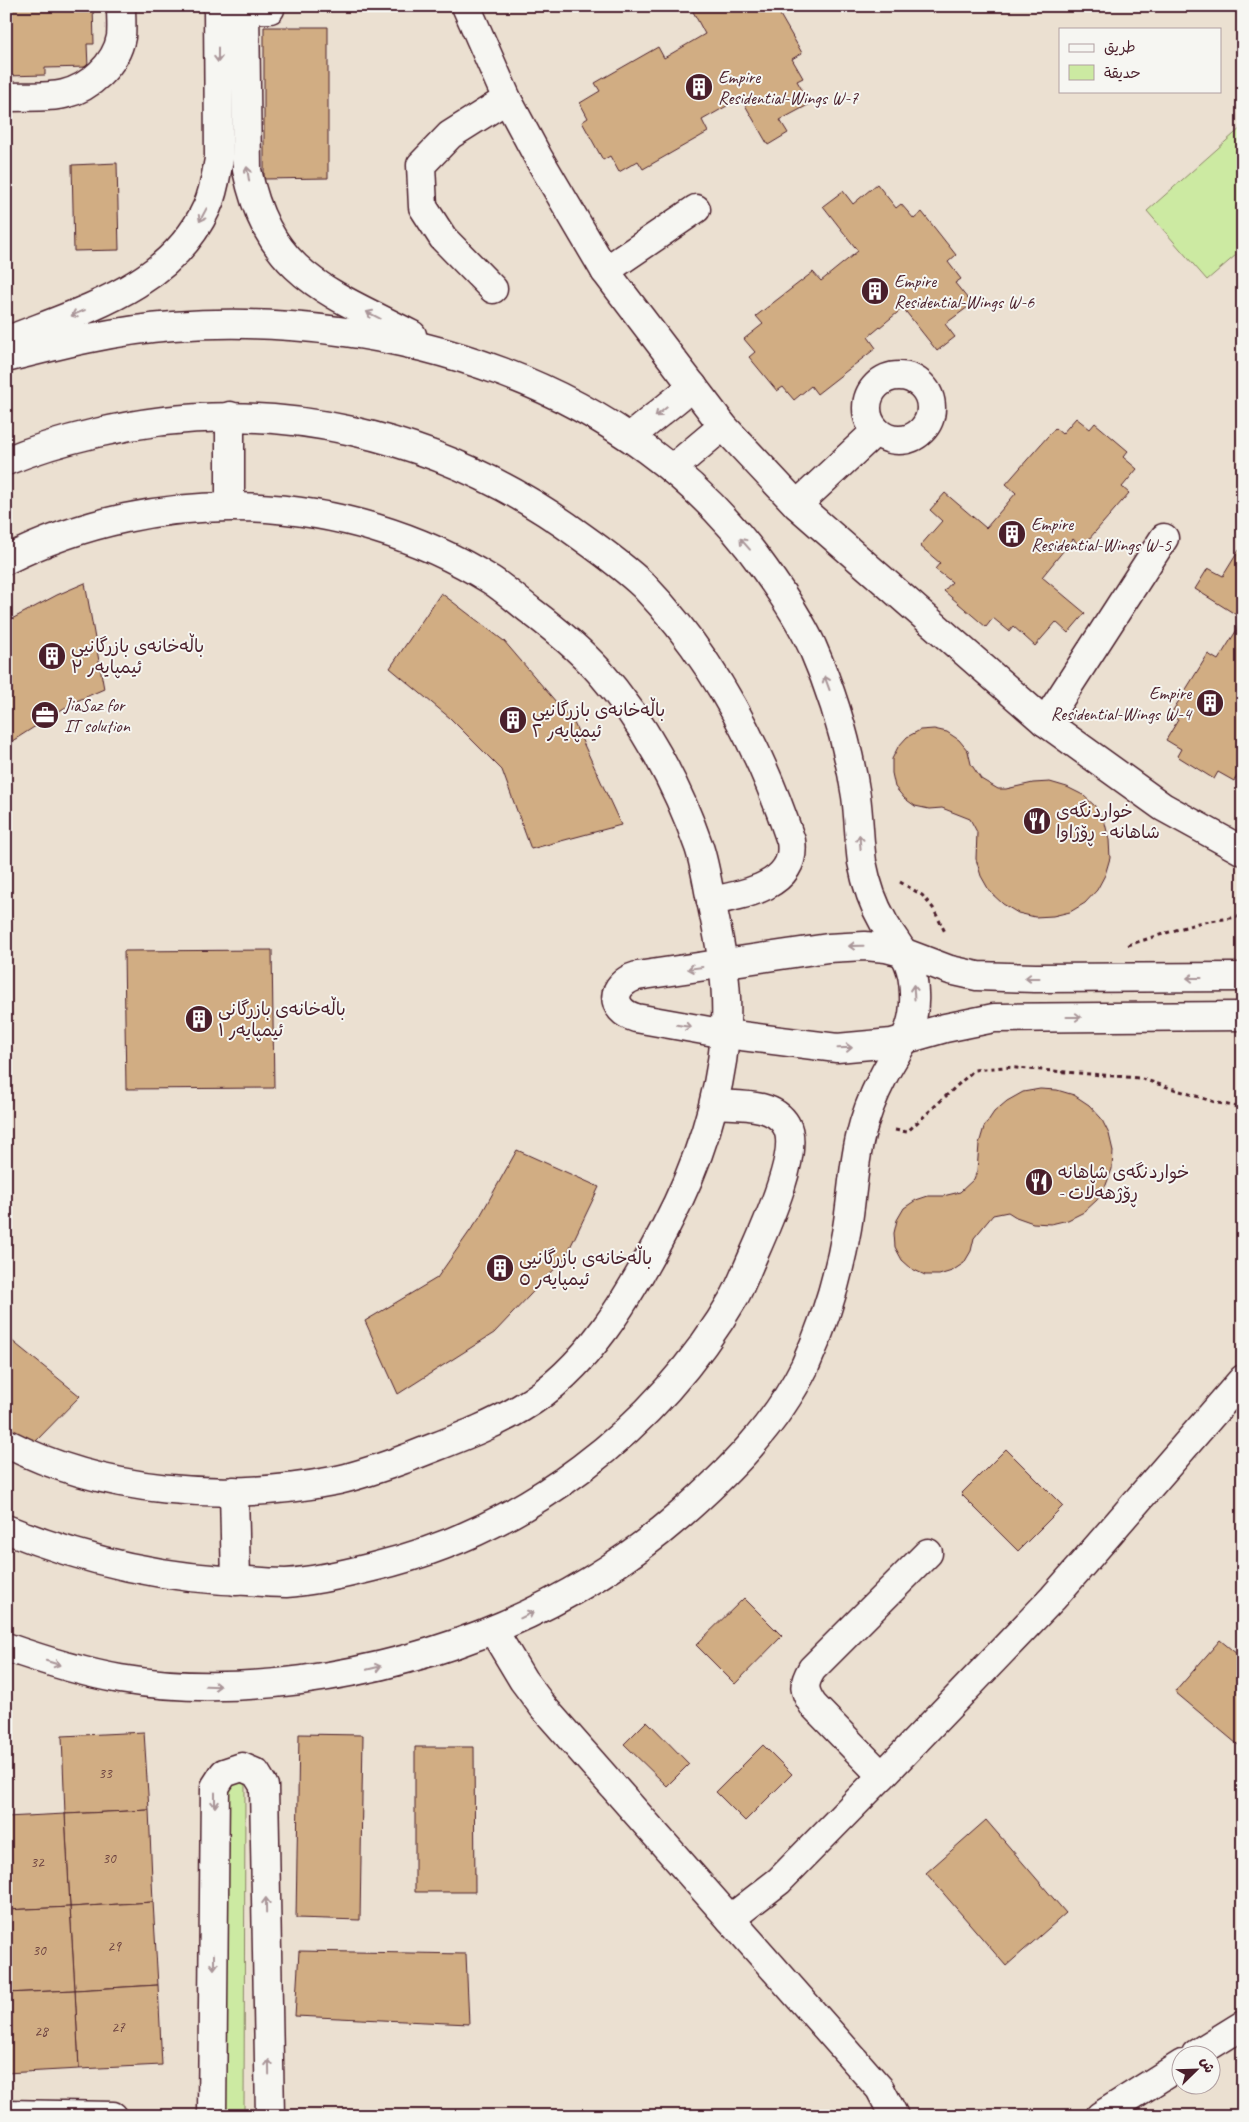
<svg xmlns="http://www.w3.org/2000/svg" width="1249" height="2122" viewBox="0 0 1249 2122" font-family="Caveat,'Playpen Sans Arabic',sans-serif">
<style>
.green{fill:#cceaa2;stroke:#8b8466}
.building{fill:#d1ad83;stroke:#4a1f2b}
.lines{fill:none;stroke-linecap:round;stroke-linejoin:round}
.minor-casing{stroke:#4a1f2b;stroke-width:31}
.path{stroke:#4a1f2b;stroke-width:3;stroke-dasharray:4 4;stroke-linecap:butt}
.minor{stroke:#f6f6f2;stroke-width:28}
.oneway{stroke:#a99598}
.labels{text-anchor:middle;stroke-width:4;stroke-linejoin:round;paint-order:stroke}
.number-label{font-size:15px;fill:#6c4241}
.poi-label{font-size:18px;fill:#4a1f2b;stroke:#f6f6f2;text-anchor:start}
</style>
<rect width="100%" height="100%" fill="#ebe0d1"/>
<filter id="ink" filterUnits="userSpaceOnUse"><feTurbulence type="fractalNoise" baseFrequency=".02" numOctaves="2"/><feDisplacementMap in="SourceGraphic" scale="10" xChannelSelector="R" yChannelSelector="G"/><feConvolveMatrix kernelMatrix="1 2 1 2 8 2 1 2 1" color-interpolation-filters="sRGB"/></filter>
<g filter="url(#ink)">
<!-- green -->
<g class="green">
<path d="M 1243,126 L 1243,249 L 1207,280 L 1147,211 Z"/>
<path d="M 224,1777 L 245,1780 L 244,2116 L 224,2116 Z"/>
</g>
<!-- building -->
<g class="building">
<path d="M 6,6 L 93,6 L 94,44 L 87,44 L 88,67 L 45,68 L 45,75 L 6,76 Z"/>
<path d="M 690,6 L 762,6 L 765,12 L 775,6 L 802,53 L 792,59 L 803,78 L 797,81 L 810,104 L 780,120 L 788,133 L 768,145 L 741,98 L 702,120 L 708,132 L 643,169 L 638,161 L 619,172 L 610,156 L 603,160 L 582,122 L 588,118 L 580,103 L 600,91 L 595,83 L 658,47 L 664,58 L 705,34 Z"/>
<path d="M 264,27 L 328,27 L 328,178 L 264,179 Z"/>
<path d="M 117,163 L 119,250 L 74,251 L 72,165 Z"/>
<path d="M 877,184 L 896,208 L 901,204 L 914,219 L 922,212 L 956,255 L 948,262 L 961,279 L 955,283 L 972,304 L 945,324 L 955,337 L 937,351 L 903,308 L 868,337 L 876,348 L 817,394 L 811,386 L 794,400 L 783,387 L 777,391 L 749,357 L 755,352 L 744,339 L 763,324 L 756,316 L 813,272 L 821,281 L 858,251 L 823,206 L 843,191 L 853,204 Z"/>
<path d="M 1076,418 L 1090,429 L 1095,423 L 1128,451 L 1123,457 L 1137,469 L 1122,487 L 1129,493 L 1082,547 L 1073,539 L 1042,577 L 1085,613 L 1068,633 L 1056,622 L 1035,646 L 1013,626 L 1009,631 L 993,618 L 986,627 L 944,591 L 952,582 L 935,569 L 940,563 L 920,546 L 942,521 L 930,510 L 945,493 L 986,528 L 1016,493 L 1006,484 L 1055,428 L 1062,434 Z"/>
<path d="M 1239,550 L 1243,552 L 1243,619 L 1195,589 L 1208,568 L 1223,576 Z"/>
<path d="M 85,583 L 104,689 L 72,703 L 6,745 L 6,622 L 57,595 Z"/>
<path d="M 441,593 L 504,641 L 574,723 L 621,825 L 531,849 L 502,770 L 450,718 L 390,668 Z"/>
<path d="M 1243,620 L 1243,766 L 1234,781 L 1218,772 L 1214,779 L 1177,756 L 1181,749 L 1166,740 L 1178,720 L 1170,715 L 1208,654 L 1218,660 Z"/>
<path d="M 934,729 L 947,732 L 959,740 L 968,751 L 971,764 L 981,779 L 998,789 L 1006,789 L 1033,783 L 1050,782 L 1067,787 L 1083,795 L 1096,807 L 1105,823 L 1109,840 L 1110,858 L 1105,875 L 1097,890 L 1085,903 L 1070,912 L 1053,916 L 1035,917 L 1018,913 L 1003,904 L 990,892 L 981,876 L 976,859 L 977,832 L 970,819 L 942,808 L 929,809 L 915,806 L 904,798 L 895,787 L 892,773 L 892,759 L 898,747 L 907,737 L 920,730 Z"/>
<path d="M 272,950 L 274,1088 L 126,1089 L 124,951 Z"/>
<path d="M 1040,1089 L 1057,1090 L 1074,1095 L 1089,1105 L 1101,1118 L 1109,1134 L 1113,1151 L 1112,1169 L 1106,1185 L 1097,1200 L 1084,1212 L 1068,1220 L 1051,1224 L 1033,1223 L 1016,1217 L 1008,1212 L 993,1215 L 974,1238 L 971,1251 L 964,1263 L 952,1271 L 939,1275 L 925,1275 L 912,1269 L 902,1260 L 895,1247 L 894,1233 L 897,1220 L 904,1208 L 916,1200 L 928,1196 L 943,1196 L 960,1192 L 974,1179 L 977,1171 L 979,1144 L 984,1127 L 994,1112 L 1007,1101 L 1023,1092 Z"/>
<path d="M 517,1150 L 599,1187 L 565,1258 L 494,1333 L 398,1394 L 365,1321 L 437,1278 L 479,1218 Z"/>
<path d="M 6,1336 L 80,1396 L 34,1443 L 6,1425 Z"/>
<path d="M 1006,1449 L 1063,1506 L 1018,1551 L 961,1494 Z"/>
<path d="M 744,1598 L 782,1636 L 735,1684 L 696,1645 Z"/>
<path d="M 1220,1640 L 1243,1659 L 1243,1749 L 1175,1692 Z"/>
<path d="M 647,1721 L 689,1764 L 667,1786 L 624,1744 Z"/>
<path d="M 144,1732 L 149,1810 L 65,1814 L 62,1736 Z"/>
<path d="M 299,1734 L 363,1735 L 360,1920 L 296,1918 Z"/>
<path d="M 763,1745 L 792,1774 L 745,1821 L 716,1792 Z"/>
<path d="M 415,1747 L 474,1747 L 475,1892 L 415,1892 Z"/>
<path d="M 149,1810 L 153,1902 L 70,1907 L 65,1814 Z"/>
<path d="M 65,1814 L 70,1907 L 6,1910 L 6,1817 Z"/>
<path d="M 986,1820 L 1066,1913 L 1006,1966 L 926,1873 Z"/>
<path d="M 153,1902 L 158,1985 L 75,1990 L 70,1907 Z"/>
<path d="M 70,1907 L 75,1990 L 6,1993 L 6,1910 Z"/>
<path d="M 299,1951 L 466,1954 L 469,2024 L 295,2016 Z"/>
<path d="M 158,1985 L 162,2065 L 79,2069 L 75,1990 Z"/>
<path d="M 75,1990 L 79,2069 L 6,2073 L 6,1993 Z"/>
</g>
<g class="lines">
<defs>
<g id="minor">
<path d="M 245,6 L 247,170 C 269,275 327,291 412,335"/>
<path d="M 466,6 L 507,99 L 538,157 L 605,271 L 723,426 L 797,505 L 1045,722 L 1163,807 L 1243,851"/>
<path d="M 245,10 L 270,9"/>
<path d="M 6,97 C 24,96 48,98 64,94 C 90,88 116,64 121,37 C 122,27 121,16 121,6"/>
<path d="M 605,271 L 696,209"/>
<path d="M 493,289 L 443,238 L 423,207 L 421,165 L 450,135 L 507,99"/>
<path d="M 6,341 C 82,310 170,288 207,207 C 214,192 216,175 219,159 L 218,6"/>
<path d="M 6,358 C 61,344 116,330 173,326 C 392,310 633,383 764,568 C 782,593 799,618 812,646 C 833,694 848,744 856,796 C 859,818 859,840 862,862 C 866,883 873,904 884,923 C 900,950 913,958 914,993 C 916,1033 899,1045 883,1077 C 873,1096 865,1116 860,1138 C 853,1168 852,1198 847,1228 C 839,1276 825,1322 805,1366 C 776,1425 729,1472 680,1515 C 573,1608 442,1661 302,1680 C 242,1688 180,1689 120,1679 C 81,1672 43,1660 6,1647"/>
<circle cx="899" cy="408" r="32"/>
<path d="M 230,416 L 230,506"/>
<path d="M 630,437 L 693,386"/>
<path d="M 6,461 C 35,449 66,440 96,433 C 267,392 442,433 582,537 C 603,552 625,568 644,586 C 713,658 760,748 791,841 C 798,885 744,895 711,901"/>
<path d="M 672,469 L 723,426"/>
<path d="M 797,505 L 876,431"/>
<path d="M 6,560 C 158,483 346,490 491,580 C 505,589 518,601 531,611 C 555,629 579,649 599,671 C 643,721 677,784 699,847 C 704,862 707,880 710,896 C 720,942 730,989 725,1036 C 719,1104 696,1169 665,1228 C 630,1295 588,1369 521,1408 C 486,1429 447,1442 410,1457 C 385,1466 359,1476 333,1481 C 226,1502 103,1493 6,1443"/>
<path d="M 1045,722 L 1164,538"/>
<path d="M 1243,977 L 1035,978 L 977,976 L 950,970 L 905,953 L 886,948 L 865,946 L 828,948 L 637,976 C 610,984 609,1010 636,1018 L 726,1034 L 837,1048 L 892,1043 L 945,1028 L 994,1018 L 1243,1016"/>
<path d="M 234,1491 L 236,1581"/>
<path d="M 6,1529 C 85,1561 163,1579 248,1581 C 260,1582 274,1583 286,1583 C 315,1581 345,1574 373,1567 C 524,1531 657,1430 735,1296 C 742,1283 747,1269 753,1256 C 765,1229 801,1150 786,1125 C 773,1102 738,1106 715,1104"/>
<path d="M 493,1630 L 523,1680 L 544,1708 L 880,2089 L 894,2116"/>
<path d="M 882,1776 L 813,1705 C 803,1690 803,1684 812,1669 L 928,1553"/>
<path d="M 730,1919 L 779,1881 L 882,1776 L 1053,1598 L 1243,1379"/>
<path d="M 1196,2054 L 1243,2025"/>
<path d="M 6,2114 L 113,2116"/>
<path d="M 212,2116 L 215,1787 L 224,1773 L 242,1767 L 256,1773 L 264,1786 L 270,2116"/>
<path d="M 1100,2116 L 1182,2064"/>
</g>
</defs>
<!-- minor casing -->
<use href="#minor" class="minor-casing"/>
<!-- path -->
<g class="path">
<path d="M 900,882 L 922,895 L 933,908 L 946,934"/>
<path d="M 1128,945 L 1198,923 L 1243,916"/>
<path d="M 895,1130 L 907,1132 L 974,1070 L 1004,1067 L 1139,1078 L 1218,1103 L 1243,1108"/>
</g>
<!-- minor -->
<use href="#minor" class="minor"/>
</g>
<!-- one-way arrows -->
<defs><path id="oneway-shaft" d="M-6 0H5M1.5-3L5.5 0L1.5 3" fill="none" stroke-width="1.6" stroke-linecap="round" stroke-linejoin="round" transform="scale(1.25)"/></defs>
<g class="oneway">
<use href="#oneway-shaft" transform="translate(218 55) rotate(90)"/>
<use href="#oneway-shaft" transform="translate(248 174) rotate(-99)"/>
<use href="#oneway-shaft" transform="translate(203 215) rotate(118)"/>
<use href="#oneway-shaft" transform="translate(78 313) rotate(157)"/>
<use href="#oneway-shaft" transform="translate(373 315) rotate(-153)"/>
<use href="#oneway-shaft" transform="translate(661 412) rotate(141)"/>
<use href="#oneway-shaft" transform="translate(745 544) rotate(-131)"/>
<use href="#oneway-shaft" transform="translate(827 683) rotate(-110)"/>
<use href="#oneway-shaft" transform="translate(860 842) rotate(-95)"/>
<use href="#oneway-shaft" transform="translate(856 946) rotate(179)"/>
<use href="#oneway-shaft" transform="translate(695 968) rotate(172)"/>
<use href="#oneway-shaft" transform="translate(1032 978) rotate(-180)"/>
<use href="#oneway-shaft" transform="translate(1194 978) rotate(180)"/>
<use href="#oneway-shaft" transform="translate(914 992) rotate(-94)"/>
<use href="#oneway-shaft" transform="translate(1074 1017)"/>
<use href="#oneway-shaft" transform="translate(684 1026) rotate(10)"/>
<use href="#oneway-shaft" transform="translate(845 1048) rotate(-2)"/>
<use href="#oneway-shaft" transform="translate(527 1615) rotate(-26)"/>
<use href="#oneway-shaft" transform="translate(53 1663) rotate(17)"/>
<use href="#oneway-shaft" transform="translate(374 1668) rotate(-13)"/>
<use href="#oneway-shaft" transform="translate(213 1686) rotate(2)"/>
<use href="#oneway-shaft" transform="translate(215 1800) rotate(90)"/>
<use href="#oneway-shaft" transform="translate(266 1905) rotate(-91)"/>
<use href="#oneway-shaft" transform="translate(214 1962) rotate(90)"/>
<use href="#oneway-shaft" transform="translate(269 2067) rotate(-91)"/>
</g>
</g>
<!-- icons -->
<defs>
<symbol id="building-disc" viewBox="-11 -11 22 22"><circle r="9.5" fill="#4a1f2b" stroke="#f6f6f2"/><path d="M-4-6H4V6H1V3H-1V6H-4ZM-2.5-4.3h1.7v1.8h-1.7ZM.8-4.3h1.7v1.8H.8ZM-2.5-1h1.7V.8h-1.7ZM.8-1h1.7V.8H.8Z" fill="#fff"/></symbol>
<symbol id="office-disc" viewBox="-11 -11 22 22"><circle r="9.5" fill="#4a1f2b" stroke="#f6f6f2"/><path d="M-6-3h4V-5.5h4V-3h4V5H-6ZM-1-4.5V-3h2v-1.5ZM-6 0V1H6V0Z" fill="#fff"/></symbol>
<symbol id="restaurant-disc" viewBox="-11 -11 22 22"><circle r="9.5" fill="#4a1f2b" stroke="#f6f6f2"/><path d="M-5-6h1v4h1v-4h1v4h1v-4h1v5L-1.5 .5V6h-2V.5L-5-1ZM5-6V6H3V1.5H1.5Q1.5-4 5-6Z" fill="#fff"/></symbol>
</defs>
<g fill-rule="evenodd">
<use href="#building-disc" x="683" y="71" width="32" height="32"/>
<use href="#building-disc" x="859" y="275" width="32" height="32"/>
<use href="#building-disc" x="996" y="518" width="32" height="32"/>
<use href="#building-disc" x="36" y="640" width="32" height="32"/>
<use href="#building-disc" x="1194" y="687" width="32" height="32"/>
<use href="#office-disc" x="29" y="699" width="32" height="32"/>
<use href="#building-disc" x="497" y="704" width="32" height="32"/>
<use href="#restaurant-disc" x="1021" y="805" width="32" height="32"/>
<use href="#building-disc" x="183" y="1003" width="32" height="32"/>
<use href="#restaurant-disc" x="1023" y="1166" width="32" height="32"/>
<use href="#building-disc" x="484" y="1252" width="32" height="32"/>
</g>
<g class="labels">
<!-- number labels -->
<g class="number-label">
<text x="105" y="1778">33</text>
<text x="109" y="1863">30</text>
<text x="37" y="1867">32</text>
<text x="114" y="1951">29</text>
<text x="39" y="1955">30</text>
<text x="118" y="2032">27</text>
<text x="41" y="2036">28</text>
</g>
<!-- poi labels -->
<g class="poi-label">
<text x="718" y="83">Empire<tspan x="718" dy="21">Residential-Wings W-7</tspan></text>
<text x="894" y="287">Empire<tspan x="894" dy="21">Residential-Wings W-6</tspan></text>
<text x="1031" y="530">Empire<tspan x="1031" dy="21">Residential-Wings W-5</tspan></text>
<text x="71" y="652">باڵەخانەی بازرگانیی<tspan x="71" dy="21">ئیمپایەر ٣</tspan></text>
<text x="1191" y="699" text-anchor="end">Empire<tspan x="1191" dy="21">Residential-Wings W-4</tspan></text>
<text x="64" y="711">JiaSaz for<tspan x="64" dy="21">IT solution</tspan></text>
<text x="532" y="716">باڵەخانەی بازرگانیی<tspan x="532" dy="21">ئیمپایەر ٢</tspan></text>
<text x="1056" y="817">خواردنگەی<tspan x="1056" dy="21">شاھانە - ڕۆژاوا</tspan></text>
<text x="218" y="1015">باڵەخانەی بازرگانی<tspan x="218" dy="21">ئیمپایەر ١</tspan></text>
<text x="1058" y="1178">خواردنگەی شاھانە<tspan x="1058" dy="21">- ڕۆژھەڵات</tspan></text>
<text x="519" y="1264">باڵەخانەی بازرگانیی<tspan x="519" dy="21">ئیمپایەر ٥</tspan></text>
</g>
</g>
<!-- margin -->
<rect width="1249" height="2122" fill="none" stroke="#f6f6f2" stroke-width="25"/>
<rect x="12" y="12" width="1224" height="2097" fill="none" stroke="#4a1f2b" stroke-width="2" filter="url(#ink)"/>
<!-- legend -->
<rect x="1059" y="28" width="162" height="65" fill="#f6f6f2" stroke="#b1a0a2"/>
<rect x="1069" y="44" width="25" height="8" fill="#f6f6f2" stroke="#b1a0a2"/>
<text x="1104" y="52" font-size="15" fill="#4a1f2b">طريق</text>
<rect x="1069" y="65" width="25" height="15" fill="#cceaa2" stroke="#b1a0a2"/>
<text x="1104" y="78" font-size="15" fill="#4a1f2b">حديقة</text>
<!-- north arrow -->
<g transform="translate(1196 2070) rotate(67)"><circle r="24" fill="#f6f6f2" stroke="#b1a0a2"/>
<path d="M0-4L9 19L0 12L-9 19Z" fill="#4a1f2b"/>
<text y="-8" font-size="14" font-weight="bold" text-anchor="middle" fill="#4a1f2b">ش</text>
</g>
</svg>
